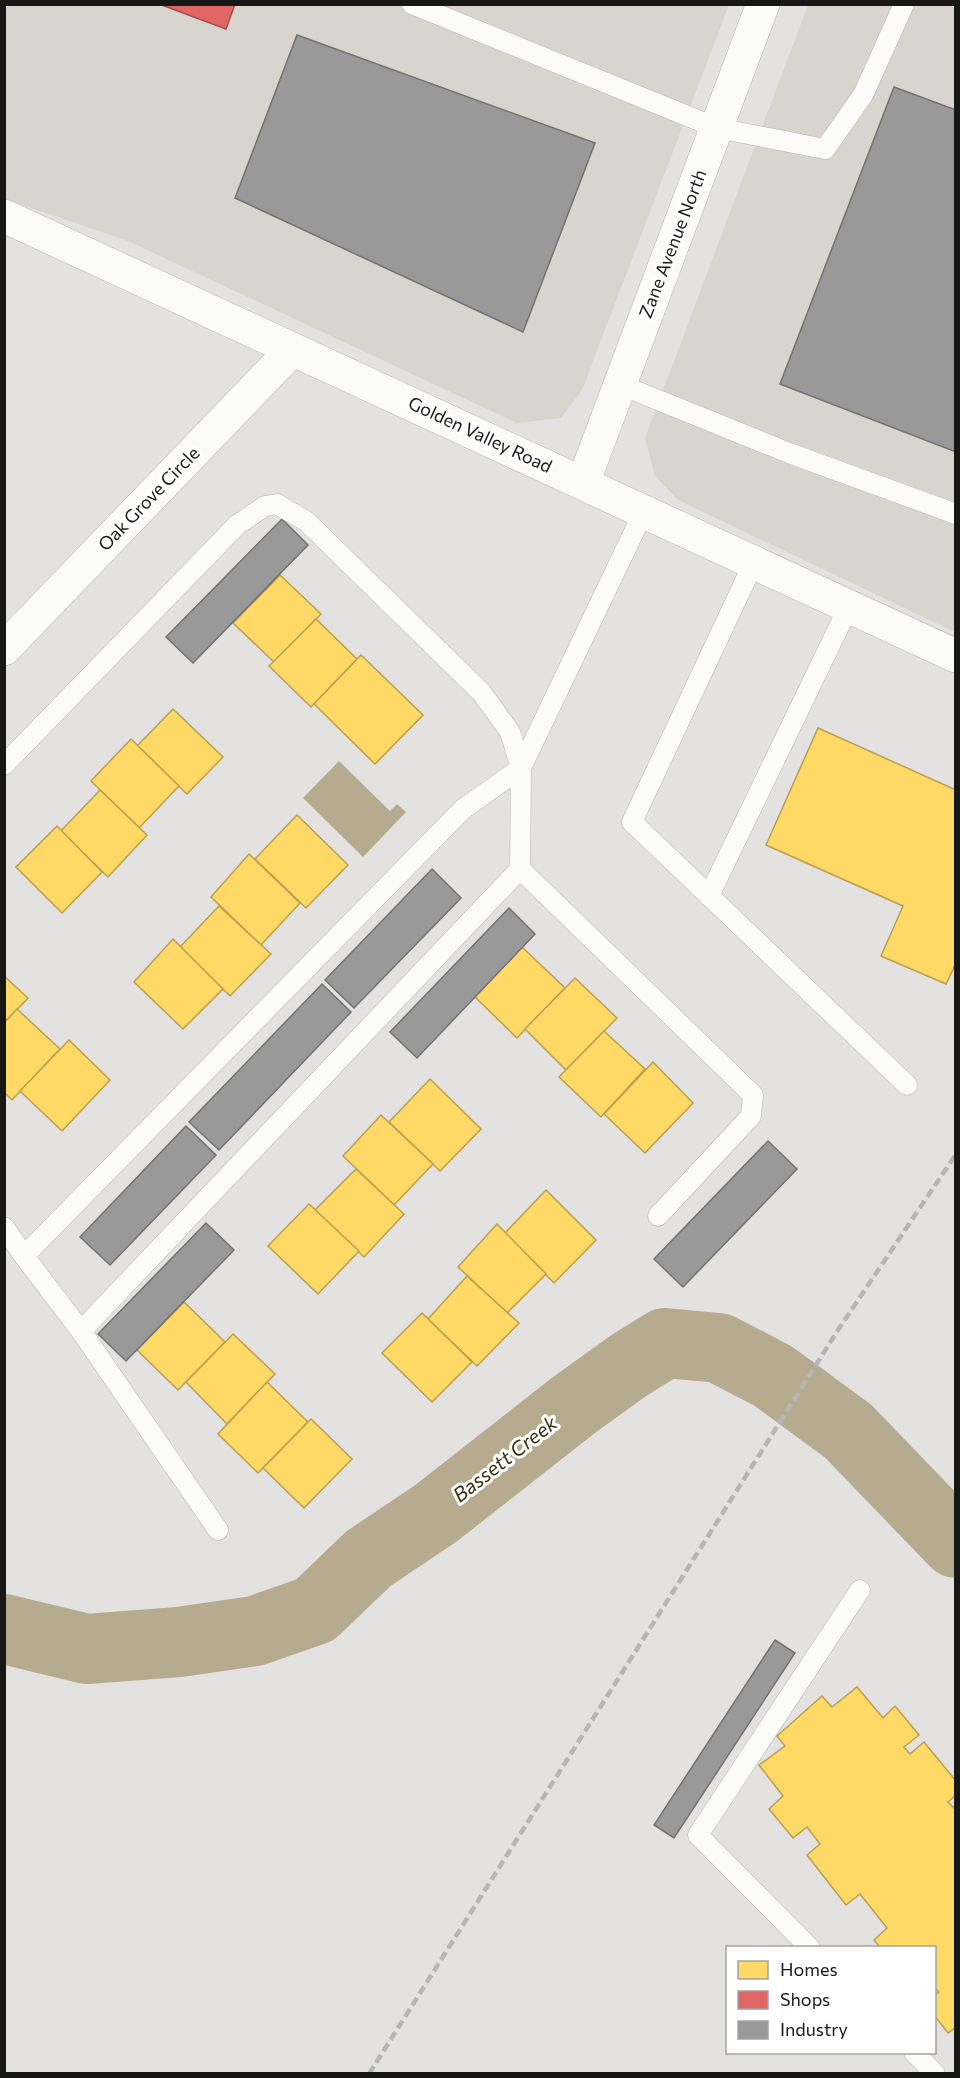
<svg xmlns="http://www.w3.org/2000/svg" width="960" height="2078" viewBox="0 0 960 2078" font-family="Commissioner,sans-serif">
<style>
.built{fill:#d8d4ce}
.water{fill:#b6ab8f}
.homes{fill:#ffd966;stroke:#b99f4e;stroke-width:1.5}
.shops{fill:#e06666;stroke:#a44e4e;stroke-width:1.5}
.industry{fill:#999;stroke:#727271;stroke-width:1.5}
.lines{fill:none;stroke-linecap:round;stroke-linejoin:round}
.river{stroke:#b6ab8f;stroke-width:70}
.lane-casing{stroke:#b6b5b4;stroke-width:21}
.street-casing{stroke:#b6b5b4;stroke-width:34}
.secondary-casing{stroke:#b6b5b4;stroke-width:34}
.lane{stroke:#fbfbfa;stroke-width:20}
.street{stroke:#fbfbfa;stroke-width:33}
.secondary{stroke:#fbfbfa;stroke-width:33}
.rail{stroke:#b6b6b6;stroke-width:4.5;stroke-dasharray:9 4.5;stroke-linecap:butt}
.labels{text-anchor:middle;stroke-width:6;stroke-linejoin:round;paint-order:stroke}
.street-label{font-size:18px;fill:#171715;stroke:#fff}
.water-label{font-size:20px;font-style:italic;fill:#392e0b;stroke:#fff}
</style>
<rect width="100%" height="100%" fill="#e4e2e0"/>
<!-- built -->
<g class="built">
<path d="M 5,5 L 729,5 L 582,390 L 561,418 L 517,423 L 128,241 L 5,199 Z"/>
<path d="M 808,5 L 955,5 L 955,632 L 678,500 L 655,476 L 645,438 Z"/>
</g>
<!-- water -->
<path class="water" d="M 339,761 L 390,811 L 397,804 L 406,812 L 363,857 L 303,798 Z"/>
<!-- homes -->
<g class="homes">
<path d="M 280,575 L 321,614 L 274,662 L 233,623 Z"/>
<path d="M 316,619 L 357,659 L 311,707 L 269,666 Z"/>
<path d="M 361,655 L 423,715 L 375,764 L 314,704 Z"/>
<path d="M 173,709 L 223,757 L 187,794 L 137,746 Z"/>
<path d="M 818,728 L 956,790 L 956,963 L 946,984 L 881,956 L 903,906 L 766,845 Z"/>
<path d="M 131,739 L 179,786 L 139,828 L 91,781 Z"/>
<path d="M 100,790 L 147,835 L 108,877 L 61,831 Z"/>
<path d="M 297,815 L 348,865 L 306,908 L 255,859 Z"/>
<path d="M 57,826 L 102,872 L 62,913 L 16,867 Z"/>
<path d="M 249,854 L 300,903 L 261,945 L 211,897 Z"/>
<path d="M 219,906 L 271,954 L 230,996 L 180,947 Z"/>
<path d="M 173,939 L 223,989 L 183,1029 L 134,982 Z"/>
<path d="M 522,947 L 565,988 L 517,1038 L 475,997 Z"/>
<path d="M 4,976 L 28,998 L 4,1023 Z"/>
<path d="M 575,978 L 617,1018 L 566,1070 L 525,1029 Z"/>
<path d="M 17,1009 L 60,1049 L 12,1100 L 4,1092 L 4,1023 Z"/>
<path d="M 604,1031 L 645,1069 L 601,1117 L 559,1077 Z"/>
<path d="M 69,1040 L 110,1080 L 62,1131 L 20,1091 Z"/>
<path d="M 653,1062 L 693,1103 L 645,1153 L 604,1114 Z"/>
<path d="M 430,1079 L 481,1129 L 440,1171 L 389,1122 Z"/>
<path d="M 381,1115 L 433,1164 L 394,1205 L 343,1156 Z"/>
<path d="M 356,1169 L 404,1214 L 364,1257 L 315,1210 Z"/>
<path d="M 546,1190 L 596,1240 L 554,1283 L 505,1233 Z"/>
<path d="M 309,1204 L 359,1251 L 318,1294 L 268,1246 Z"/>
<path d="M 497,1224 L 546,1274 L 507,1313 L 458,1267 Z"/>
<path d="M 467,1276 L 519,1323 L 477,1366 L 428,1319 Z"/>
<path d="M 184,1302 L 225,1342 L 178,1390 L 137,1350 Z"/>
<path d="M 422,1313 L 472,1362 L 432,1402 L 382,1353 Z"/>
<path d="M 233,1334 L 275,1374 L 227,1424 L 186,1382 Z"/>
<path d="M 267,1382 L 308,1422 L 258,1473 L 218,1434 Z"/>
<path d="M 311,1419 L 352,1459 L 304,1508 L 263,1468 Z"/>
<path d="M 857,1687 L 883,1718 L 895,1706 L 919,1735 L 904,1747 L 910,1754 L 924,1742 L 956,1781 L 956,1795 L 948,1802 L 956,1810 L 956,2027 L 948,2033 L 934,2015 L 934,1995 L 939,1992 L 934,1987 L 934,1948 L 881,1948 L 874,1940 L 887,1928 L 860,1894 L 846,1905 L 807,1855 L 820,1844 L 807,1827 L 793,1838 L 769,1809 L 783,1796 L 759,1765 L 785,1746 L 777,1736 L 822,1696 L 832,1707 Z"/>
</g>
<!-- shops -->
<path class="shops" d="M 159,4 L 235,4 L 226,29 Z"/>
<!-- industry -->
<g class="industry">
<path d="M 297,35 L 595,143 L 523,332 L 235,198 Z"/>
<path d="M 894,87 L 956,110 L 956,452 L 780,384 Z"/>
<path d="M 282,519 L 308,545 L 193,663 L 166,637 Z"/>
<path d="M 432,869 L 461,898 L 354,1008 L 325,980 Z"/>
<path d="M 509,908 L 535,934 L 417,1058 L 390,1032 Z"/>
<path d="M 322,984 L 351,1012 L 219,1150 L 189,1122 Z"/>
<path d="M 186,1126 L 216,1155 L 110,1265 L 80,1237 Z"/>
<path d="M 768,1141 L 797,1169 L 683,1287 L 654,1259 Z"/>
<path d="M 206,1223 L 234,1250 L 126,1361 L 98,1334 Z"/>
<path d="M 775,1640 L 795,1653 L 674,1838 L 654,1825 Z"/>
</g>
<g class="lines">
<!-- river -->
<path class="river" d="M 4,1629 L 87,1649 L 179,1642 L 255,1631 L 315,1610 L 368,1559 L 435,1514 L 574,1405 L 628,1366 L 665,1343 L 719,1348 L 773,1376 L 848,1431 L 956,1543"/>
<defs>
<g id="lane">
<path d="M 412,4 L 717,128 L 825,149 L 863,95 L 904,4"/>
<path d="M 621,385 L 789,453 L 956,514"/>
<path d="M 754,562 L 632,822 L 907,1085"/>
<path d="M 4,765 L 237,525 L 265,506 L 277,504 L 306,521 L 481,692 L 510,732 L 521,768 L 520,869 L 81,1331 L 24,1256 L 463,809 L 521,768 L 644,511"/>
<path d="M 520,869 L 753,1095 L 751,1116 L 658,1216"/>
<path d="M 709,896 L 849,606"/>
<path d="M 4,1227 L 24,1256"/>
<path d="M 81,1331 L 218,1530"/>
<path d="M 810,1948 L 698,1835 L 860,1590"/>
<path d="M 914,2052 L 935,2074"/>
</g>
<path id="street" d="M 4,649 L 292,350"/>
<g id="secondary">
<path d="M 4,216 L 956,656"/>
<path d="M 583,483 L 763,4"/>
</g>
</defs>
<!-- lane casing -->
<use href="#lane" class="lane-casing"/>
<!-- street casing -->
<use href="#street" class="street-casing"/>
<!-- secondary casing -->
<use href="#secondary" class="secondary-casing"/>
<!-- lane -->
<use href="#lane" class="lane"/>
<!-- street -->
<use href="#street" class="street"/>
<!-- secondary -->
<use href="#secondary" class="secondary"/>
<!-- rail -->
<path class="rail" d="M 369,2074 L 838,1330 L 956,1154"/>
</g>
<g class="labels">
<!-- street labels -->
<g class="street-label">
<text transform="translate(673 244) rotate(-69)" y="6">Zane Avenue North</text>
<text transform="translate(480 435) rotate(25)" y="6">Golden Valley Road</text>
<text transform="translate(149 499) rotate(-46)" y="6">Oak Grove Circle</text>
</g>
<!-- water labels -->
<g class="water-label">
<text transform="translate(505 1459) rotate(-38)" y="7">Bassett Creek</text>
</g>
</g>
<!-- border -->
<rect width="960" height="2078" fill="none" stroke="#171715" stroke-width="12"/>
<!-- legend -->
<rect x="726" y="1946" width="210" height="108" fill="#ffffff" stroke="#a2a2a1" stroke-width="1.5"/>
<rect x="738" y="1961" width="30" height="18" fill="#ffd966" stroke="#a2a2a1" stroke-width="1.5"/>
<text x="780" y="1976" font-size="18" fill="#171715">Homes</text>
<rect x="738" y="1991" width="30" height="18" fill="#e06666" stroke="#a2a2a1" stroke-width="1.5"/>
<text x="780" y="2006" font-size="18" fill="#171715">Shops</text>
<rect x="738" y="2021" width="30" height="18" fill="#999999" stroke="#a2a2a1" stroke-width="1.5"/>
<text x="780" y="2036" font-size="18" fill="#171715">Industry</text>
</svg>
